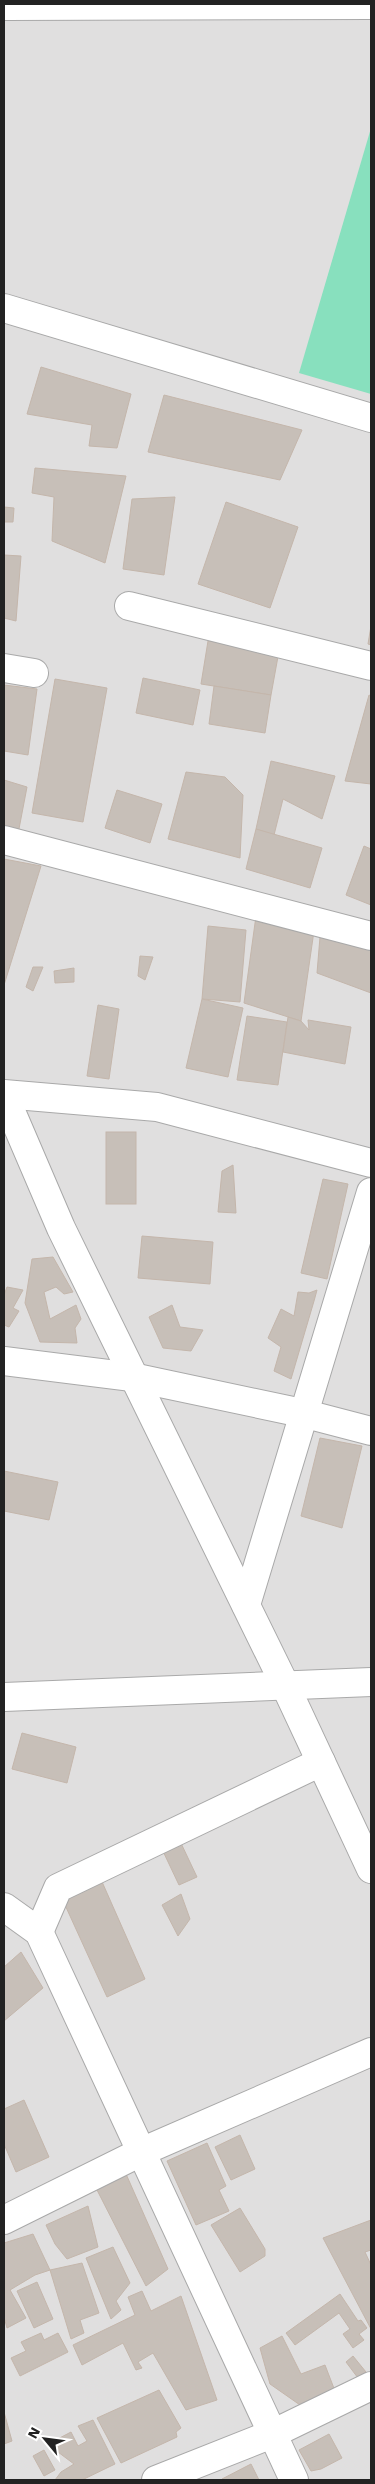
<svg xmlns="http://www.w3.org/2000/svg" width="375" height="2484" viewBox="0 0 375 2484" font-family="'Work Sans',sans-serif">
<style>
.residential{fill:#e0dfdf}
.pitch{fill:#88e0be}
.building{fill:#c7bfb8;stroke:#c4b6ab}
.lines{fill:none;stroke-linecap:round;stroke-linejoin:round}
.minor-casing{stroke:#a9a9a9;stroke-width:30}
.tertiary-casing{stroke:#a9a9a9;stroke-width:30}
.minor{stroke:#fff;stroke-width:28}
.tertiary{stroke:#fff;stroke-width:28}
</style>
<rect width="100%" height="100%" fill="#f2efe9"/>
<!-- residential -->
<rect class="residential" x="4" y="4" width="367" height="2476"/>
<!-- pitch -->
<path class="pitch" d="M 371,128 L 371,394 L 299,373 Z"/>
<!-- building -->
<g class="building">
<path d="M 41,367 L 131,394 L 117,448 L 89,446 L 92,425 L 27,414 Z"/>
<path d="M 164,395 L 302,430 L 280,480 L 148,452 Z"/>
<path d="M 35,468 L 126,476 L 105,563 L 52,541 L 54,497 L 32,493 Z"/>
<path d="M 175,497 L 164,575 L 123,569 L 132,499 Z"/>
<path d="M 226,502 L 298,527 L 270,608 L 198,584 Z"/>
<path d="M 4,507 L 14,508 L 13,522 L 4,522 Z"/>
<path d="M 4,555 L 21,556 L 16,621 L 4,618 Z"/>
<path d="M 371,626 L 371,645 L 368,644 Z"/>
<path d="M 208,641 L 279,651 L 271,695 L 201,684 Z"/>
<path d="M 143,678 L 200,690 L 193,725 L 136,713 Z"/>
<path d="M 55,679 L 107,688 L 83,822 L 32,813 Z"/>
<path d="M 4,685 L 37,689 L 28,755 L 4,751 Z"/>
<path d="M 214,686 L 271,695 L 265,733 L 209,724 Z"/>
<path d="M 369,695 L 371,696 L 371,784 L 345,781 Z"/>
<path d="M 271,761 L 335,776 L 322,819 L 283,799 L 274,835 L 256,829 Z"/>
<path d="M 186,772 L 225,777 L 243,795 L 240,858 L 168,839 Z"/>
<path d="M 4,780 L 27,787 L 18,834 L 4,830 Z"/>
<path d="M 117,790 L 162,804 L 150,843 L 105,828 Z"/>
<path d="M 256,829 L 322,848 L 310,888 L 246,869 Z"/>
<path d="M 364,846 L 371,849 L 371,905 L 346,895 Z"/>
<path d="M 4,859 L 41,866 L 4,985 Z"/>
<path d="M 256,916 L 315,924 L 301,1021 L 244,1003 Z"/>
<path d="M 208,926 L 246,930 L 240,1002 L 202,999 Z"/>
<path d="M 320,937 L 371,948 L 371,993 L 317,973 Z"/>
<path d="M 140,956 L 153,957 L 145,980 L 138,976 Z"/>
<path d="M 33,967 L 43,967 L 33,991 L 26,987 Z"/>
<path d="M 74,968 L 74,982 L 55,983 L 54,971 Z"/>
<path d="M 202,999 L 243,1008 L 228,1077 L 186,1068 Z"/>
<path d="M 98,1005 L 119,1009 L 109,1079 L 87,1076 Z"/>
<path d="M 247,1016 L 287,1022 L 278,1085 L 237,1080 Z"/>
<path d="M 288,1017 L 301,1021 L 309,1030 L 308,1020 L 351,1027 L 345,1064 L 283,1052 Z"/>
<rect x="106" y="1132" width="30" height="72"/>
<path d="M 233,1165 L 236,1213 L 218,1212 L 222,1171 Z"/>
<path d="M 323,1179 L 348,1184 L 327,1279 L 301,1273 Z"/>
<path d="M 142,1236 L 213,1242 L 210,1284 L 138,1278 Z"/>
<path d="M 53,1257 L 73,1292 L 64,1294 L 56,1287 L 44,1292 L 50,1319 L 76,1305 L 81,1319 L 75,1328 L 77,1343 L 40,1342 L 25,1303 L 32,1259 Z"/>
<path d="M 7,1287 L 23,1290 L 13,1308 L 19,1311 L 9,1327 L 4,1325 L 4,1295 Z"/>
<path d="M 317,1290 L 314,1301 L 291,1379 L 274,1371 L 281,1347 L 268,1338 L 281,1309 L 294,1316 L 298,1292 L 309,1293 Z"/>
<path d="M 172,1305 L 180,1327 L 203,1330 L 191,1351 L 163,1348 L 149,1317 Z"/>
<path d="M 320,1438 L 362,1446 L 342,1528 L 301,1516 Z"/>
<path d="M 4,1471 L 58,1482 L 49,1520 L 4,1511 Z"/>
<path d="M 22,1733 L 76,1747 L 67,1783 L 12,1769 Z"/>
<path d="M 179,1839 L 197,1877 L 179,1885 L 161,1847 Z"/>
<path d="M 99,1875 L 145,1979 L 107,1997 L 60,1894 Z"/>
<path d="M 181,1894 L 190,1919 L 178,1936 L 162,1905 Z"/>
<path d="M 21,1952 L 43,1988 L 4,2021 L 4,1967 Z"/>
<path d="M 24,2100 L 49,2157 L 16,2172 L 4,2144 L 4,2109 Z"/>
<path d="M 240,2135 L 255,2169 L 231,2180 L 215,2147 Z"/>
<path d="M 207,2143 L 226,2186 L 219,2190 L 229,2211 L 196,2225 L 167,2161 Z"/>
<path d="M 126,2174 L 168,2269 L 146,2286 L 96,2188 Z"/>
<path d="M 88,2206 L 98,2247 L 67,2259 L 55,2244 L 46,2225 Z"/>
<path d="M 240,2208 L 265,2249 L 265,2256 L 240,2272 L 211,2225 Z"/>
<path d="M 371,2220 L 371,2250 L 365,2252 L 371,2265 L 371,2329 L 323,2238 Z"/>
<path d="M 33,2234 L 50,2270 L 35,2275 L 10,2290 L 26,2318 L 7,2328 L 4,2317 L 4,2243 Z"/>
<path d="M 113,2247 L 130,2283 L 116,2301 L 121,2310 L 111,2319 L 86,2258 Z"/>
<path d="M 82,2263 L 99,2313 L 80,2320 L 84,2333 L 71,2339 L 50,2270 Z"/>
<path d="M 37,2282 L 53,2319 L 34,2328 L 17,2291 Z"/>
<path d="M 142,2291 L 151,2311 L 181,2296 L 217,2400 L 186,2410 L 153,2353 L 138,2362 L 142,2368 L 136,2370 L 123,2343 L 82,2365 L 73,2345 L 135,2315 L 128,2297 Z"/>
<path d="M 340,2294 L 358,2321 L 361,2320 L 367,2328 L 359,2334 L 364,2340 L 353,2348 L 343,2334 L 350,2329 L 339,2313 L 295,2345 L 286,2333 Z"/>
<path d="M 41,2333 L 44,2340 L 58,2333 L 68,2352 L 20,2376 L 11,2358 L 26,2351 L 21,2342 Z"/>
<path d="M 282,2336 L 301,2374 L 325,2365 L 335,2391 L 300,2405 L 270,2384 L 260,2348 Z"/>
<path d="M 353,2356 L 366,2372 L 358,2378 L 346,2362 Z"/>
<path d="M 159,2390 L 181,2428 L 176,2432 L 177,2437 L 121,2463 L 97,2418 Z"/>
<path d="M 4,2412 L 12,2441 L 4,2444 Z"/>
<path d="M 93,2420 L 115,2464 L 82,2480 L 55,2480 L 61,2472 L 74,2464 L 58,2452 L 52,2442 L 71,2432 L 78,2446 L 87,2441 L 78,2426 Z"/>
<path d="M 329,2434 L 342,2458 L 321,2469 L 311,2471 L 299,2450 Z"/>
<path d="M 44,2450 L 55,2470 L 44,2476 L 33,2456 Z"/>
<path d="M 251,2464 L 259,2480 L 223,2480 L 222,2479 Z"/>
</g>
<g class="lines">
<defs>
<g id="minor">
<path d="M 4,6 L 371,5"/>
<path d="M 4,308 L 371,418"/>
<path d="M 129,606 L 371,666"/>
<path d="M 4,668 L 34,673"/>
<path d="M 4,840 L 371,936"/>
<path d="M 4,1094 L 157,1107 L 371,1163"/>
<path d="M 4,1361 L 132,1377 L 302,1413 L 371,1431"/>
<path d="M 246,1605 L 371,1192"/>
<path d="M 4,1907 L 39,1932 L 294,2480"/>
<path d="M 39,1932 L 58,1888 L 321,1762"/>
<path d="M 4,2220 L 141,2152 L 371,2052"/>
<path d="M 156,2480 L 272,2434 L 371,2386"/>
</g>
<g id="tertiary">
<path d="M 4,1095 L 61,1228 L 285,1685 L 371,1869"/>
<path d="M 4,1697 L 371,1682"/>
</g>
</defs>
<!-- minor casing -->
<use href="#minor" class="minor-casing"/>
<!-- tertiary casing -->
<use href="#tertiary" class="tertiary-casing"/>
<!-- minor -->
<use href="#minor" class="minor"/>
<!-- tertiary -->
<use href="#tertiary" class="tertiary"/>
</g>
<!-- border -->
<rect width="375" height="2484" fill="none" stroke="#222222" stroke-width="10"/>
<!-- north arrow -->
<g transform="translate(45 2439) rotate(299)" stroke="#ffffff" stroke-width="4" paint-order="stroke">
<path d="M0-4L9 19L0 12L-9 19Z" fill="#222222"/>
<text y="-8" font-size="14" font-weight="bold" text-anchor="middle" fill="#222222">N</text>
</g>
</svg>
